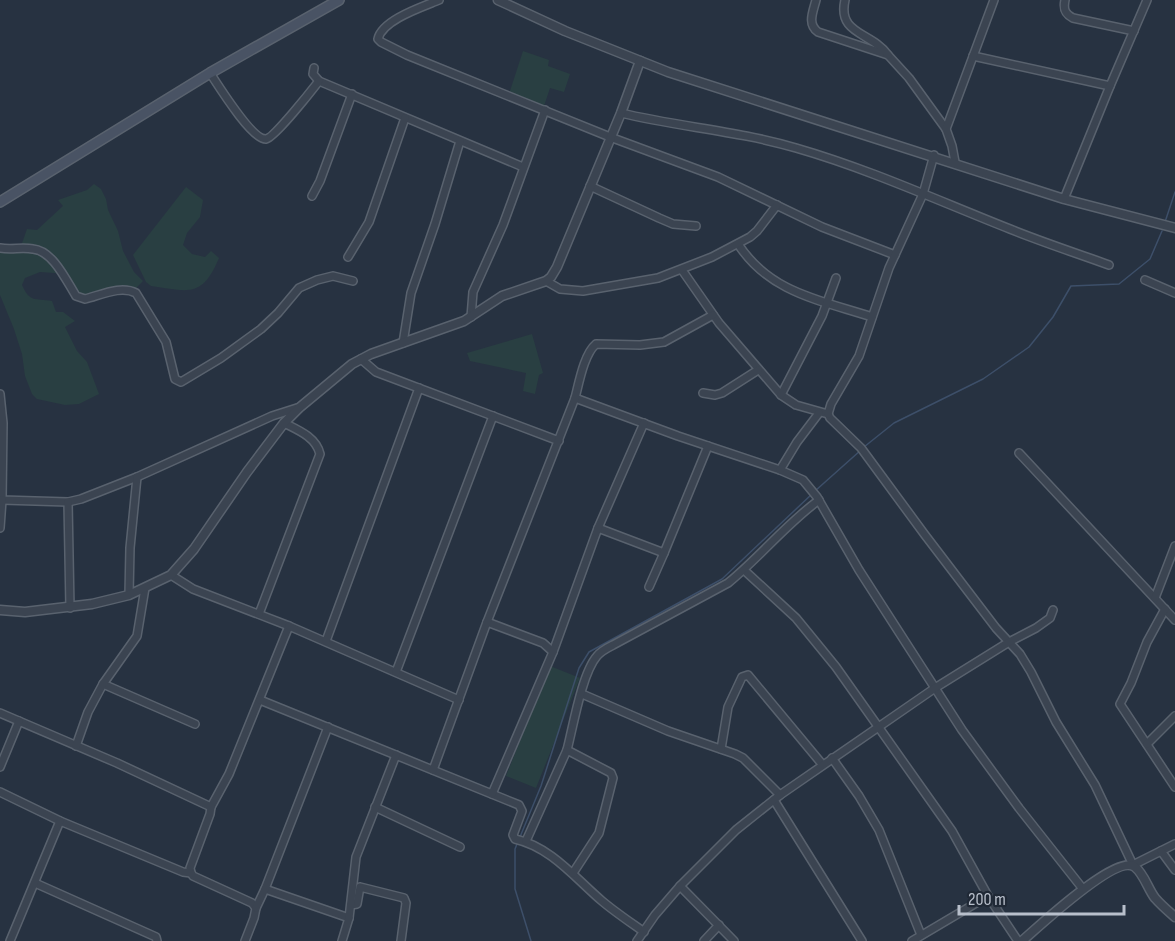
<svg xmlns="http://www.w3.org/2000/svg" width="1175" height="941" viewBox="0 0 1175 941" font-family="'Sofia Sans Condensed',sans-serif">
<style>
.green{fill:#293f42}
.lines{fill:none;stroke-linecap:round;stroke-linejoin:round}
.stream{stroke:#3d4f69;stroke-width:1.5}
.minor-casing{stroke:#59626e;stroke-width:10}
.tertiary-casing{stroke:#59626e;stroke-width:11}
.secondary-casing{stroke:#59626e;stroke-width:12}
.minor{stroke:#3b4451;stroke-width:7}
.tertiary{stroke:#3b4451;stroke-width:8}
.secondary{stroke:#495364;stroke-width:9}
</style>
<rect width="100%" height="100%" fill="#273241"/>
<!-- green -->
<g class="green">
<path d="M 523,51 L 549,60 L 548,66 L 570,74 L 564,92 L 550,88 L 544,106 L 509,94 Z"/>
<path d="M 94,184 L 101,189 L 106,199 L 108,210 L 118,231 L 123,251 L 134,272 L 143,281 L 131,293 L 113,290 L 91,296 L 80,296 L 77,289 L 67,290 L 63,281 L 68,274 L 40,272 L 25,278 L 22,285 C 30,303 35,298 52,301 L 56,312 L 63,312 L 75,321 L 65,327 L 77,351 L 87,362 L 99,394 L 79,404 L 65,405 L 37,399 L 32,394 L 25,376 L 22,354 L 14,329 L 0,295 L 0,251 L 21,246 L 27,229 L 37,230 L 63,206 L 58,200 L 87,190 Z"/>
<path d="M 186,187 L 203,200 L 200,217 L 187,233 L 183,245 L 192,254 L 205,257 L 211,251 L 219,258 C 202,299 188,291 151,286 L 146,282 L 133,255 Z"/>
<path d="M 532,334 L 543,373 L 539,375 L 535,394 L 523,391 L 526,373 L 470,361 L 467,353 Z"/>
<path d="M 550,666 L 580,678 L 536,788 L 506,776 Z"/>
</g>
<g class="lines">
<!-- stream -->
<g class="stream">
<path d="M 1165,222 L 1175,192"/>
<path d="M 864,447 L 894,423 L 983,379 L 1029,347 L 1053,317 L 1071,286 L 1119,284 L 1150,259 L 1162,231"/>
<path d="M 815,491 L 861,450"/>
<path d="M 520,837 L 541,786 L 579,668 L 589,652 L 722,579 L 812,494"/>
<path d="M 517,844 L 515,849 L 515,889 L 531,941"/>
</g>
<defs>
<g id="minor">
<path d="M 439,0 C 422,7 382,20 378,39 L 381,42 L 407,55 L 610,137 L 718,177 L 822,227 L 895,255"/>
<path d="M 816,0 C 813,12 807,24 818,32 L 888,55 L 909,78 L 946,129"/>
<path d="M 845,0 C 837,35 872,32 888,55"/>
<path d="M 1065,0 C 1063,9 1065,14 1073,18 L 1134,31"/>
<path d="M 973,56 L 1110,86"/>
<path d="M 314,68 L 313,74 L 319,81 L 523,167"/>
<path d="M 210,73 C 218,85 252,140 266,139 C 274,138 312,90 319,81"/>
<path d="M 621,113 C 679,127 739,131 796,148 C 869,169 939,201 1010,229 C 1042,242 1076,253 1109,265"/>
<path d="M 955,162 L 952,146 L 946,129 L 994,0"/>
<path d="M 590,186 L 659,218 L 673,224 L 696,226"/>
<path d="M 312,196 L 320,181 L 352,94"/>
<path d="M 1064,199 L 1110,86 L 1147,0"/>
<path d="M 738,244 C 770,293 820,300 872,317"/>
<path d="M 0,248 C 11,250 22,247 33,249 C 53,251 66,280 76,296 L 85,299 C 101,295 121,285 136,293 L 166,342 L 175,379 L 181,382 L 221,358 L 261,329 L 278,313 L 299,288 L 317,280 L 333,276 L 353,281"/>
<path d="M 348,257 L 369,222 L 405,118"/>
<path d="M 682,270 L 719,323 L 781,395 L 796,405 L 828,414 L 830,418 L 861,448 L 925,535 L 996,628 L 1020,654 L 1031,672 L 1056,722 L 1095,785 L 1133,865 L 1175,844"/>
<path d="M 1145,280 L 1175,293"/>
<path d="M 546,281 L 560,289 L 583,291 L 658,278 L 712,257 L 750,237 L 757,231 L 777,205"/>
<path d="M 471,317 L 473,292 L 503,225 L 545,110"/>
<path d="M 403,343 L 411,293 L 435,224 L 460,141"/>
<path d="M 361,359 L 376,372 L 559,441"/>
<path d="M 703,393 L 715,395 L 722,393 L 758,370"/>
<path d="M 0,394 L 3,423 L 2,500 L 68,502 L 81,499 L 137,477 L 272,416 L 297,408"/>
<path d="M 781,395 L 822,316 L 836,278"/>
<path d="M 575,398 L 678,436 L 780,470 L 803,480 L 817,497 L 859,570 L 962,730 L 1019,808 L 1083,889"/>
<path d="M 828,414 L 831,404 L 859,356 L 889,268 L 923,194 L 934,155"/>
<path d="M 1019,453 L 1175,620"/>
<path d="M 780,470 L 797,442 L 819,413"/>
<path d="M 68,502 L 70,608"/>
<path d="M 0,528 L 2,500"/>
<path d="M 598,528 L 664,553 L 708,446"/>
<path d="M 744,570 L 796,618 L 836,667 L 952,831 L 988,896 L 1018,941"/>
<path d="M 171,575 L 193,589 L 289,626 L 229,774 L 211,807"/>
<path d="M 649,587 L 664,553"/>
<path d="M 129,595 L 130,548 L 137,477"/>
<path d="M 1155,598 L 1175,546"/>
<path d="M 1165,609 L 1147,642 L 1131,683 L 1120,704 L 1175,787"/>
<path d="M 259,614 L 320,454 C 316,437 298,430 284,423"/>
<path d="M 487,622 L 543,643 L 553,652"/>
<path d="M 289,626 L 459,700"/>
<path d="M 326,641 L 419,388"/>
<path d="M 396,672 L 493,416"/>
<path d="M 103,684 L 195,724"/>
<path d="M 582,694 L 668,731 L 735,754 L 743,758 L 780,795"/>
<path d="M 260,700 L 519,805 L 522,811 L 513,835 L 515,839 C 551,847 575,878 602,901 C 615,912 630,922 644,932"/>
<path d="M 0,713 L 117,763 L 211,807 L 210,814 L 190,868 L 191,873"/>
<path d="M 1147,744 L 1175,716"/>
<path d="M 76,746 L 88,712 L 103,684 L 137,636 L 145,588"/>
<path d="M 721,749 L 728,707 L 742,677 L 748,675 L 822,764"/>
<path d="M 567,750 C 573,727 582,673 597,656 C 601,651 607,648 613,645 L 728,583 C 760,557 786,524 819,500"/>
<path d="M 832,758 L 859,796 L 879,830 L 921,935"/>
<path d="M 0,767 L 19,721"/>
<path d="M 433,770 L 487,622 L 575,398 C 579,383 584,354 596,344 L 640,345 L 664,342 L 713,315"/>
<path d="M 0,792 L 60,821 L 183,872 L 191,873 L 193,876 L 252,903 L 256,908 L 254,918 L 245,941"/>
<path d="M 492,794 L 553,652 L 598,528 L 644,423"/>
<path d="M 774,800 L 862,941"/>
<path d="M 375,807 L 460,847"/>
<path d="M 526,841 L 567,750 L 611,773 L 613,778 L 599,833 L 573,873"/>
<path d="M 1161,851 L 1175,870"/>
<path d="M 35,883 L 156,937 L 157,941"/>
<path d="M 680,886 L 734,941"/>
<path d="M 265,889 L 349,918"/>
<path d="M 351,905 L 357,904 L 360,887 L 404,898 L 406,903 L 401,941"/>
<path d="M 256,908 L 265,889 L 328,727"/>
<path d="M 10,941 L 60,821"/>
<path d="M 342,941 L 349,918 L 356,857 L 396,755"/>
<path d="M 637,941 L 655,915 L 680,886 L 736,830 L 780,795 L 935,688 L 1009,642 L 1036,628 L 1050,618 L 1053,610"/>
<path d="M 704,941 L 719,925"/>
<path d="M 912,941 L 988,896"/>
</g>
<g id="tertiary">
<path d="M 498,0 L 565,31 L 668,72 L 1064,199 L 1175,228"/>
<path d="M 0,610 L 25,612 L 92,604 L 129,595 L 171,575 L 194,549 L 247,472 L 284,423 L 299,408 L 352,364 L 371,354 L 464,321 L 502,296 L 546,281 L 551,277 L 557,267 L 621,113 L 640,61"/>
<path d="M 1022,941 C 1037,928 1117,853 1135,867 C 1144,874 1148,889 1155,898 C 1161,905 1168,911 1175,917"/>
</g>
<path id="secondary" d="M 0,202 L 210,73 L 339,0"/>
</defs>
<!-- minor casing -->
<use href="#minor" class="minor-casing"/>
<!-- tertiary casing -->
<use href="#tertiary" class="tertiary-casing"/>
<!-- secondary casing -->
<use href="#secondary" class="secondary-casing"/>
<!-- minor -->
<use href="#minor" class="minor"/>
<!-- tertiary -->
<use href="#tertiary" class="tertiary"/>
<!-- secondary -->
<use href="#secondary" class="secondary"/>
</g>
<!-- scale -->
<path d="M959 905v9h165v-9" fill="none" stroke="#b8bfcb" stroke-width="3"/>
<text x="968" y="905" font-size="18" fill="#b8bfcb" stroke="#202936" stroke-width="4.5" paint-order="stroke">200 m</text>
</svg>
